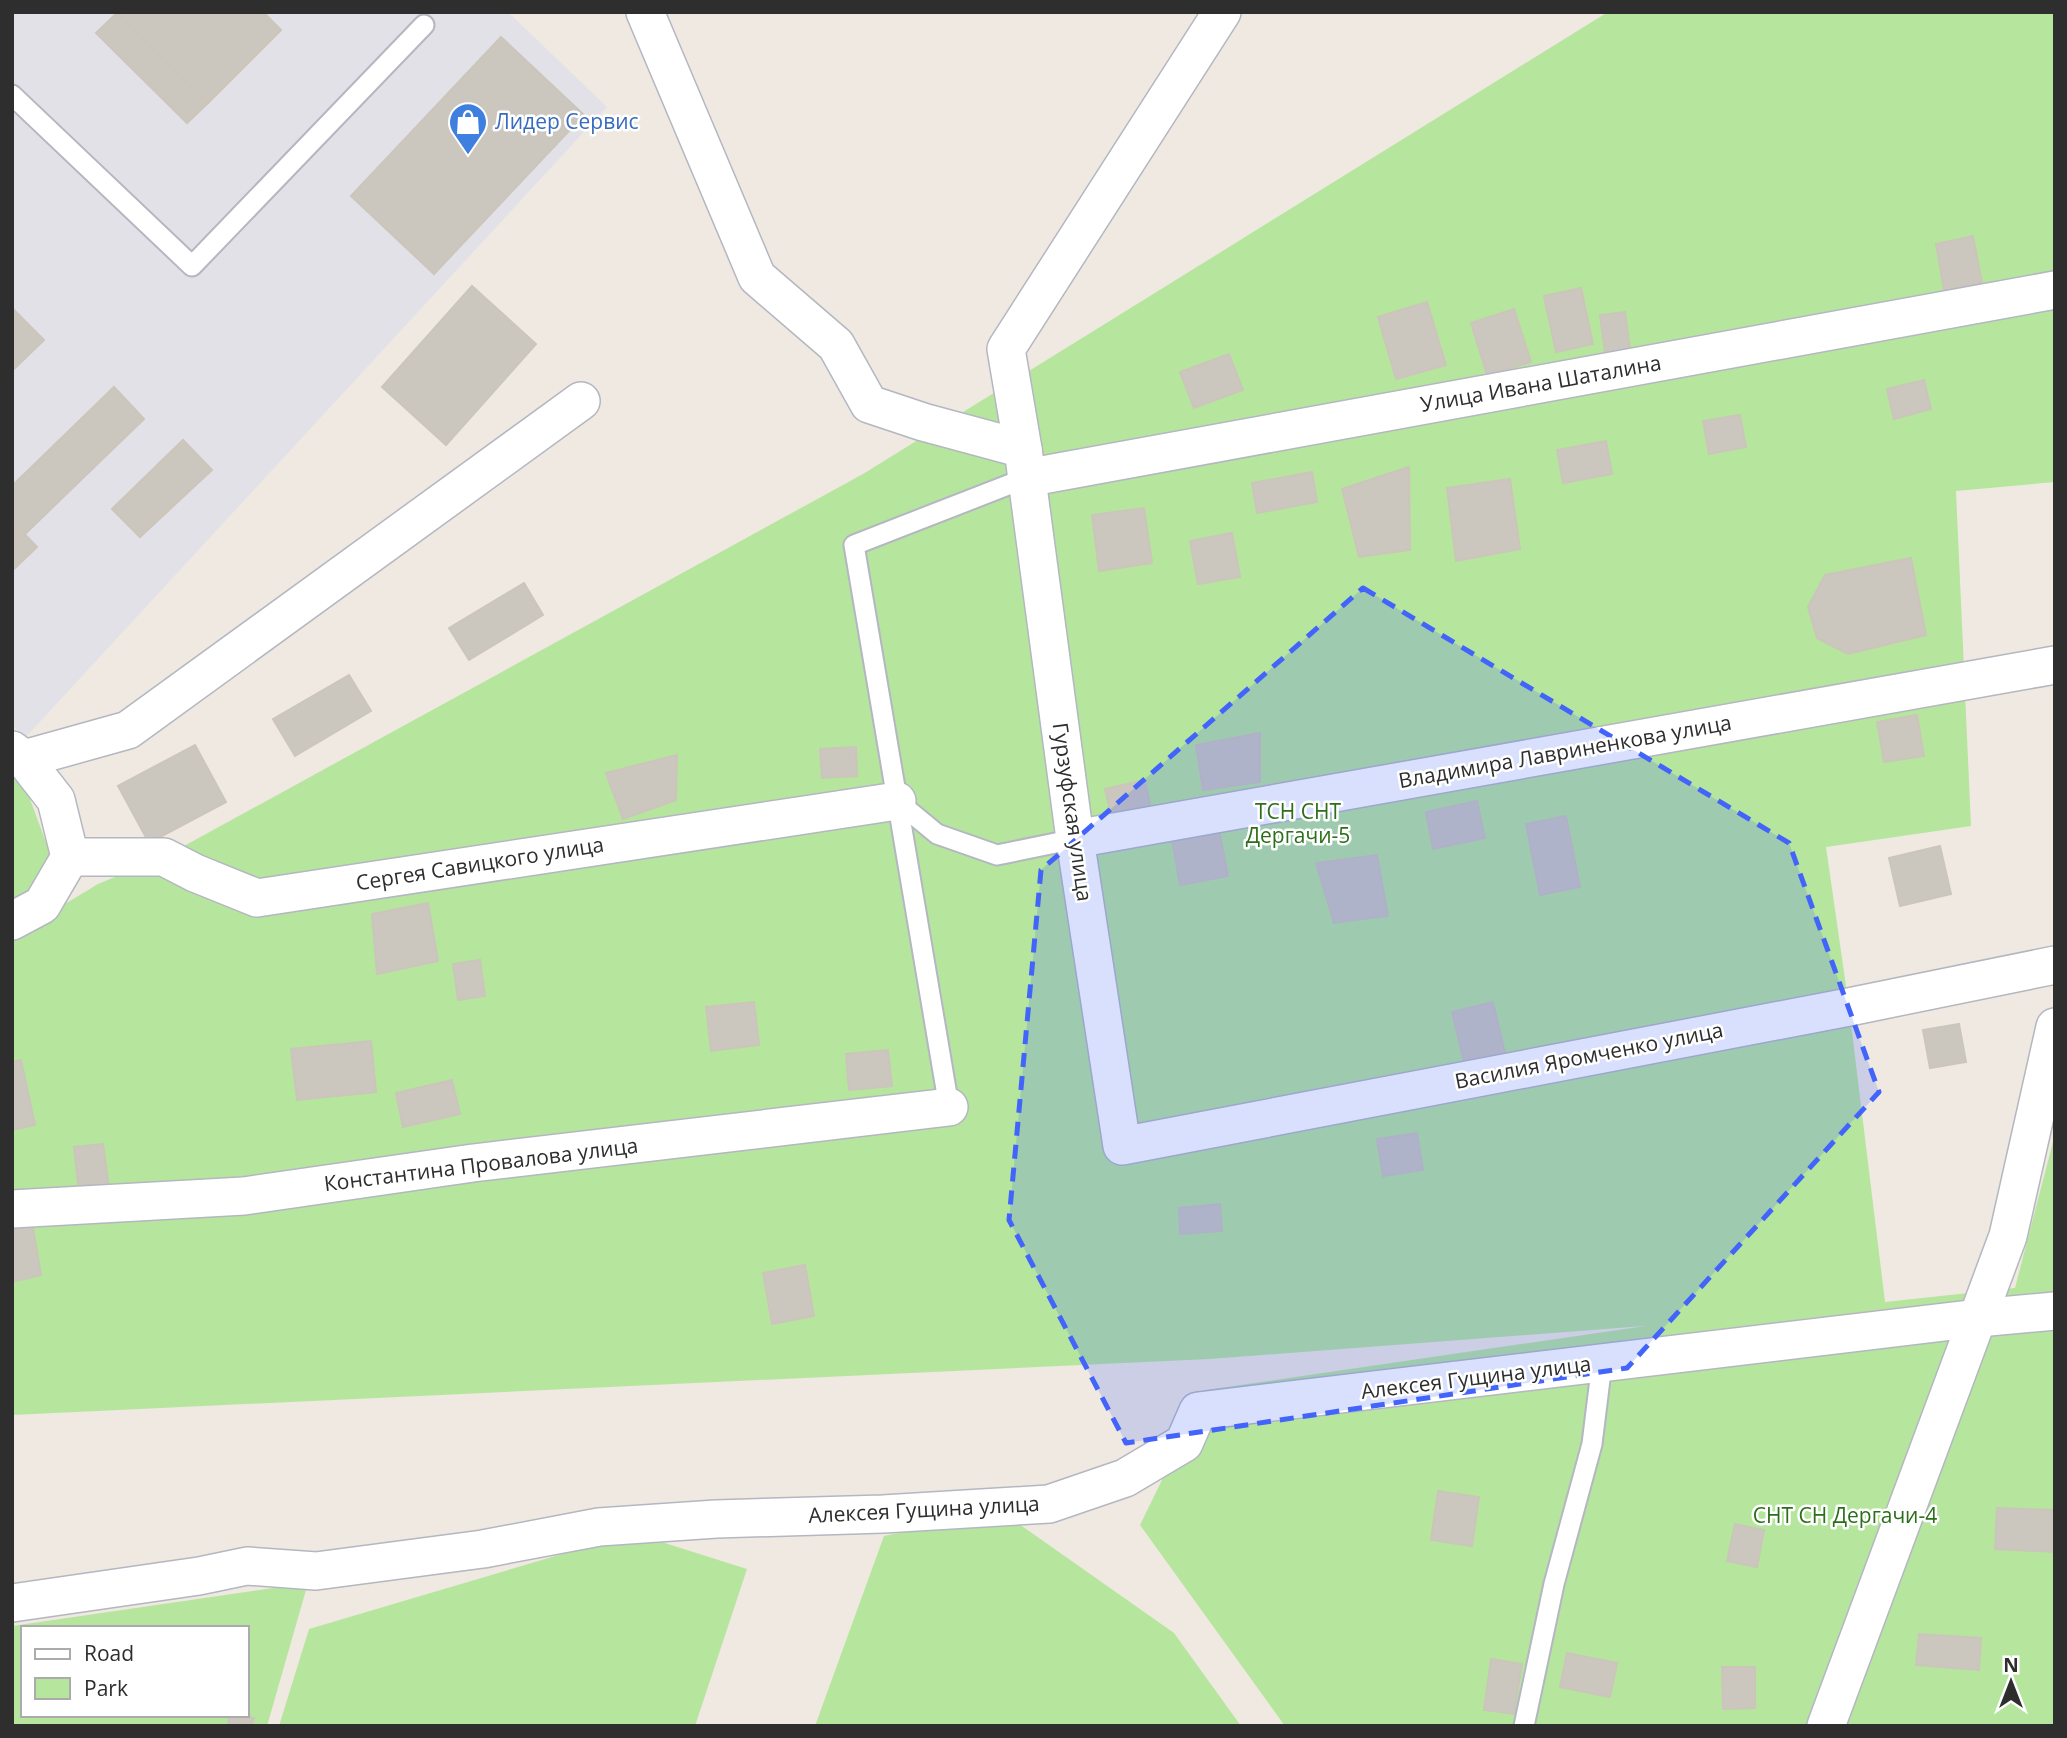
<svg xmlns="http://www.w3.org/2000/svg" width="2067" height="1738" viewBox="0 0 2067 1738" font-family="'Open Sans',sans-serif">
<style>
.industrial{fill:#e3e1e8}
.green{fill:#b6e59e;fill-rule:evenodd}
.building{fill:#cbc7bf;stroke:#cbc5ba;stroke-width:2}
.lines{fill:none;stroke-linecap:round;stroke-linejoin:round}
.service-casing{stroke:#b4b7c1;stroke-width:23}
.minor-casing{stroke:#b4b7c1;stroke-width:40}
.service{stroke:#fff;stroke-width:19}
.minor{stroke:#fff;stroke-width:37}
.marked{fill:#4264fb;fill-opacity:0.2;stroke:#4264fb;stroke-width:5;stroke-dasharray:14 9;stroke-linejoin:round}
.labels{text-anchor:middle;stroke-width:5;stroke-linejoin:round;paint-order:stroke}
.shop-label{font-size:21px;fill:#366cbe;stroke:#fff;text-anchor:start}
.street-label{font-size:21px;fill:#2e2e2e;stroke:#fff}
.park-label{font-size:21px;fill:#2c6e1b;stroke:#fff}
</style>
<rect width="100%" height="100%" fill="#efe9e1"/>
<!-- industrial -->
<path class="industrial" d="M 12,12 L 508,12 L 607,107 L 25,738 L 12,725 Z"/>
<!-- green -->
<g class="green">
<path d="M 1608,12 L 2055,12 L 2055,482 L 1956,491 L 1971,826 L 1826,847 L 1849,1007 L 1885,1302 L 2015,1288 L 2055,1134 L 2055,1726 L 1285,1726 L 1140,1525 L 1206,1390 L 1645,1326 L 1210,1359 L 12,1415 L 12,936 L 98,884 L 164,857 L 863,474 Z"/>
<path d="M 12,767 L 21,775 L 57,872 L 12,904 Z"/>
<path d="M 1002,1512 L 1174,1633 L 1241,1726 L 815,1726 L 884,1536 Z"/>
<path d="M 633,1533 L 747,1569 L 695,1726 L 279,1726 L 309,1629 Z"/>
<path d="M 308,1583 L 267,1726 L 12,1726 L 12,1626 ZM 23,1628 L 247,1628 L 247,1715 L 23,1715 Z"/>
</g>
<!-- building -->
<g class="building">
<path d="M 263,12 L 281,30 L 208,103 L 117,12 Z"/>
<path d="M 117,13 L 208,103 L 187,123 L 96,33 Z"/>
<path d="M 501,37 L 584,115 L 434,274 L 351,196 Z"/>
<path d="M 1973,236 L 1982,283 L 1944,290 L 1936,244 Z"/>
<path d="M 472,286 L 536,344 L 446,445 L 382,387 Z"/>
<path d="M 1581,288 L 1593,344 L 1556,352 L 1544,296 Z"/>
<path d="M 1427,302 L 1446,365 L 1396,379 L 1378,317 Z"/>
<path d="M 12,308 L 44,340 L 12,371 Z"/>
<path d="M 1514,309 L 1531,362 L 1487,375 L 1471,323 Z"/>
<path d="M 1625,312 L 1631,357 L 1606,361 L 1600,315 Z"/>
<path d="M 1229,354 L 1243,390 L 1194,408 L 1180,372 Z"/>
<path d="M 1924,380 L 1931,409 L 1894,419 L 1887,389 Z"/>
<path d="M 114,387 L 144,419 L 25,534 L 12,521 L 12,486 Z"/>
<path d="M 1740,415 L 1746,447 L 1709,454 L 1703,421 Z"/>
<path d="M 183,440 L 212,470 L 140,537 L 112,509 Z"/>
<path d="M 1606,441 L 1612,474 L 1563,483 L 1557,450 Z"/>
<path d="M 1409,467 L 1410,550 L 1359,557 L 1342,489 Z"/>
<path d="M 1312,472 L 1317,502 L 1257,513 L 1252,483 Z"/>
<path d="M 1510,479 L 1520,549 L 1456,561 L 1447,488 Z"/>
<path d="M 1144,508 L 1152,563 L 1099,571 L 1092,515 Z"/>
<path d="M 12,521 L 37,547 L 12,571 Z"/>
<path d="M 1232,533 L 1240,577 L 1198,584 L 1190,541 Z"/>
<path d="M 1911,558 L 1926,635 L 1848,654 L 1817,638 L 1808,607 L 1825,575 Z"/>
<path d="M 524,583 L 543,615 L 469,660 L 449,628 Z"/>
<path d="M 349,675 L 371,711 L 295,756 L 273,719 Z"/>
<path d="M 1917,715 L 1924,756 L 1884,762 L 1877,722 Z"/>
<path d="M 1260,733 L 1260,782 L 1203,790 L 1196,745 Z"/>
<path d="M 195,745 L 226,802 L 149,843 L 118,786 Z"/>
<path d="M 856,747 L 857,776 L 822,778 L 820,749 Z"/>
<path d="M 677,755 L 676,800 L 623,819 L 606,773 Z"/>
<path d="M 1145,780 L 1151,809 L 1112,819 L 1105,789 Z"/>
<path d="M 1477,801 L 1485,838 L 1433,849 L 1426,812 Z"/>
<path d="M 1566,816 L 1580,887 L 1540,895 L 1526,824 Z"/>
<path d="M 1218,825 L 1228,876 L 1180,885 L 1171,834 Z"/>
<path d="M 1940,846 L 1951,894 L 1900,906 L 1889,858 Z"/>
<path d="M 1377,855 L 1388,916 L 1334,923 L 1316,863 Z"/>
<path d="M 428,903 L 438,961 L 377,974 L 372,914 Z"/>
<path d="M 480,960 L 485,996 L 458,1000 L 453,964 Z"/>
<path d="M 754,1002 L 759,1045 L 711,1051 L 706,1007 Z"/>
<path d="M 1493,1002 L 1506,1057 L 1465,1066 L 1452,1012 Z"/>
<path d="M 1959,1024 L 1966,1062 L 1930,1068 L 1923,1030 Z"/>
<path d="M 371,1041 L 376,1092 L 297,1100 L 291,1049 Z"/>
<path d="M 888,1050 L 892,1086 L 849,1090 L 846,1054 Z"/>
<path d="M 21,1060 L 35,1125 L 12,1130 L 12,1062 Z"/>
<path d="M 452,1080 L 460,1114 L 403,1127 L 396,1093 Z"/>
<path d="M 1417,1133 L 1423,1170 L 1383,1176 L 1377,1139 Z"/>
<path d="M 103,1144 L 109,1188 L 79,1192 L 74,1147 Z"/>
<path d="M 1220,1204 L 1222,1231 L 1180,1234 L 1179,1208 Z"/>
<path d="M 31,1217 L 41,1275 L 12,1282 L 12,1222 Z"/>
<path d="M 805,1265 L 814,1316 L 772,1324 L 763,1273 Z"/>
<path d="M 1438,1491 L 1479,1497 L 1472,1546 L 1431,1540 Z"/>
<path d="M 1997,1508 L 2055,1510 L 2055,1552 L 1995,1549 Z"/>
<path d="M 1735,1524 L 1764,1530 L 1757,1567 L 1727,1561 Z"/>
<path d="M 1919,1634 L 1981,1638 L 1979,1670 L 1916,1665 Z"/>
<path d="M 1567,1653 L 1617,1663 L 1610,1697 L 1560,1687 Z"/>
<path d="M 1491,1659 L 1522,1664 L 1514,1714 L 1484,1710 Z"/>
<path d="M 1722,1667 L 1755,1667 L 1755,1708 L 1723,1709 Z"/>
<path d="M 229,1715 L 234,1715 L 254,1718 L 251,1726 L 228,1726 Z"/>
</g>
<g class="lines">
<defs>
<g id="service">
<path d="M 12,95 L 192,266 L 424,25"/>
<path d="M 897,801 L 937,834 L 997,855 L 1075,839"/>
<path d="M 949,1107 L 854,545 L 1026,478"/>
<path d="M 1524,1726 L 1554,1584 L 1592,1444 L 1602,1363"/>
</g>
<g id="minor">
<path d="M 645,12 L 757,277 L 836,345 L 869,404 L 923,422 L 1023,449"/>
<path d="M 1222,12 L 1006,349 L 1023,449 L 1075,839 L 1122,1146 L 1849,1007 L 2055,965"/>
<path d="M 1026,478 L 2055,290"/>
<path d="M 12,750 L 24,759 L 128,730 L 581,401"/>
<path d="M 1075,839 L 2055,665"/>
<path d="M 70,857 L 164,857 L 195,873 L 257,898 L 897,801"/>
<path d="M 12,921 L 42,905 L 70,857 L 56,800 L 24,759"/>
<path d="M 12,1209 L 244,1196 L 473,1163 L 949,1107"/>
<path d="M 12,1603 L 199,1576 L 247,1566 L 316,1571 L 483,1549 L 599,1527 L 716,1519 L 883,1514 L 1049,1504 L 1125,1478 L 1184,1443 L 1198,1411 L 1978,1318 L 2055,1311"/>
<path d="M 1826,1726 L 2008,1236 L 2055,1027"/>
</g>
</defs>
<!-- service casing -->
<use href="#service" class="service-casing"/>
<!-- minor casing -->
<use href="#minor" class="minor-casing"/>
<!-- service -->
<use href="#service" class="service"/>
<!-- minor -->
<use href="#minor" class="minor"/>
</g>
<!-- marked area -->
<path class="marked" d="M 1363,588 L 1789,843 L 1879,1092 L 1627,1368 L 1126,1443 L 1009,1220 L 1041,870 Z"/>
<!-- icons -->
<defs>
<symbol id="shop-pin" viewBox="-11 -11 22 30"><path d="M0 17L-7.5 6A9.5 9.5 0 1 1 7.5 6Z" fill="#3f7fe0" stroke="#fff"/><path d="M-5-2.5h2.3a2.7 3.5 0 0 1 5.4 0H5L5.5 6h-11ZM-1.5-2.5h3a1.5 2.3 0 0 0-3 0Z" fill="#fff"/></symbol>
</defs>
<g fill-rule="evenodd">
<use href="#shop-pin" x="446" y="100" width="44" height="60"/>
</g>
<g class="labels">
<!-- shop labels -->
<g class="shop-label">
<text x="495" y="129">Лидер Сервис</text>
</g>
<!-- street labels -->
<g class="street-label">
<text transform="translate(1541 384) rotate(-10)" y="7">Улица Ивана Шаталина</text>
<text transform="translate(1565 752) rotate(-10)" y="7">Владимира Лавриненкова улица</text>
<text transform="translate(1072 812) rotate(82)" y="7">Гурзуфская улица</text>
<text transform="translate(480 864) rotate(-9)" y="7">Сергея Савицкого улица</text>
<text transform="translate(1589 1056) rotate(-11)" y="7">Василия Яромченко улица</text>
<text transform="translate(481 1165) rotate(-7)" y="7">Константина Провалова улица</text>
<text transform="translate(1476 1378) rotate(-7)" y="7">Алексея Гущина улица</text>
<text transform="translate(924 1510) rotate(-3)" y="7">Алексея Гущина улица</text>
</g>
<!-- park labels -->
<g class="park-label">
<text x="1298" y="819">ТСН СНТ<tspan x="1298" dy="24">Дергачи-5</tspan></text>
<text x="1845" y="1523">СНТ СН Дергачи-4</text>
</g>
</g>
<!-- border -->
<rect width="2067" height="1738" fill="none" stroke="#2e2e2e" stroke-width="28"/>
<!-- legend -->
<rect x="21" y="1626" width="228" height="91" fill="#ffffff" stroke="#ababab" stroke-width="2"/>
<rect x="35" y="1649" width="35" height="10" fill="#ffffff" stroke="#ababab" stroke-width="2"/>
<text x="84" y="1661" font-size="21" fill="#2e2e2e">Road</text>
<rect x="35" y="1678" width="35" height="21" fill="#b6e59e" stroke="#ababab" stroke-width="2"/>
<text x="84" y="1696" font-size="21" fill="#2e2e2e">Park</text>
<!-- north arrow -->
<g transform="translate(2011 1682)" stroke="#ffffff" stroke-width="5" paint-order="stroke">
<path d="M0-5L12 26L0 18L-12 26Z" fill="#2e2e2e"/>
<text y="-10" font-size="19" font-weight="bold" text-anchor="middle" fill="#2e2e2e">N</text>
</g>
</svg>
